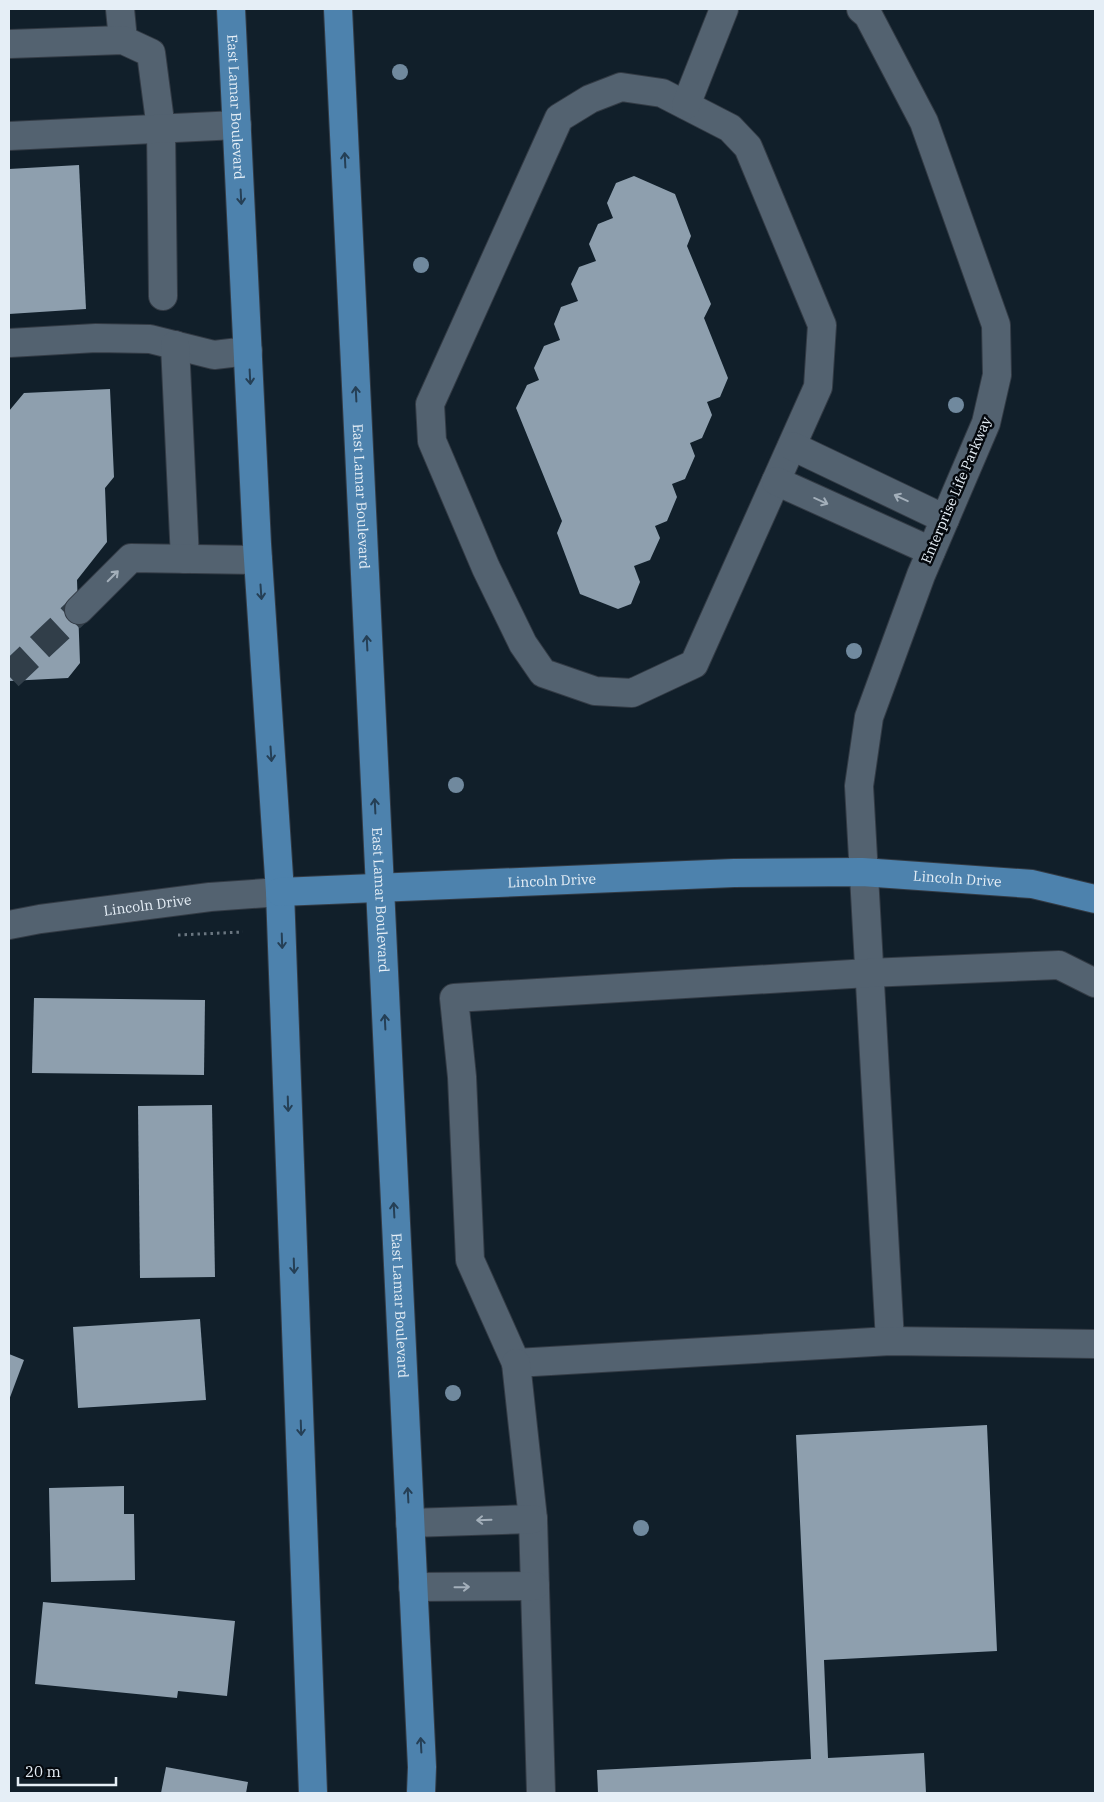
<svg xmlns="http://www.w3.org/2000/svg" width="1104" height="1802" viewBox="0 0 1104 1802" font-family="'IBM Plex Serif',serif">
<style>
.building{fill:#8e9fae}
.lines{fill:none;stroke-linecap:round;stroke-linejoin:round}
.minor-tunnel{stroke:#313e49;stroke-width:28;stroke-dasharray:28 14;stroke-linecap:butt}
.minor-casing{stroke:#333b45;stroke-width:30}
.major-casing{stroke:#333b45;stroke-width:30}
.path{stroke:#6a7680;stroke-width:3;stroke-dasharray:2.5 4;stroke-linecap:butt}
.minor{stroke:#536270;stroke-width:28}
.major{stroke:#4d82ad;stroke-width:28}
.tree{fill:#70899e}
.oneway{stroke:#253f55}
.oneway2{stroke:#a3afba}
.labels{text-anchor:middle;stroke-width:5;stroke-linejoin:round;paint-order:stroke}
.street-label{font-size:14px;fill:#e5eef6;stroke:#04080d}
</style>
<rect width="100%" height="100%" fill="#111f2a"/>
<!-- building -->
<g class="building">
<path d="M 79,165 L 86,309 L 9,314 L 9,169 Z"/>
<path d="M 634,176 L 675,194 L 691,236 L 687,246 L 711,304 L 704,318 L 728,378 L 720,397 L 707,402 L 712,415 L 702,438 L 690,443 L 695,456 L 685,479 L 672,484 L 677,497 L 667,521 L 655,526 L 660,538 L 650,560 L 634,566 L 640,582 L 631,604 L 618,609 L 580,594 L 557,533 L 562,521 L 516,408 L 527,385 L 539,380 L 534,368 L 544,346 L 560,340 L 554,324 L 561,307 L 578,301 L 571,284 L 579,267 L 596,261 L 589,244 L 598,224 L 613,218 L 607,203 L 616,183 Z"/>
<path d="M 110,389 L 114,477 L 105,488 L 107,542 L 77,580 L 80,663 L 68,678 L 9,681 L 9,411 L 24,393 Z"/>
<path d="M 34,998 L 205,1000 L 204,1075 L 32,1073 Z"/>
<path d="M 212,1105 L 215,1277 L 140,1278 L 138,1106 Z"/>
<path d="M 200,1319 L 206,1400 L 78,1408 L 73,1327 Z"/>
<path d="M 9,1354 L 24,1360 L 9,1400 Z"/>
<path d="M 987,1425 L 997,1651 L 824,1660 L 828,1758 L 924,1753 L 926,1793 L 598,1793 L 597,1770 L 811,1759 L 796,1435 Z"/>
<path d="M 124,1486 L 124,1514 L 134,1514 L 135,1580 L 51,1582 L 49,1488 Z"/>
<path d="M 43,1602 L 235,1621 L 227,1696 L 178,1691 L 177,1698 L 35,1684 Z"/>
<path d="M 166,1767 L 248,1782 L 246,1793 L 161,1793 Z"/>
</g>
<g class="lines">
<!-- minor-tunnel -->
<path class="minor-tunnel" d="M 9,676 L 79,610"/>
<defs>
<g id="minor">
<path d="M 120,9 L 123,40"/>
<path d="M 861,9 L 868,15 L 924,122 L 996,325 L 997,375 L 986,423 L 921,575 L 869,717 L 859,786 L 890,1341"/>
<path d="M 9,44 L 123,40 L 151,53 L 161,129 L 163,296"/>
<path d="M 621,87 L 662,93 L 730,128 L 748,147 L 822,325 L 818,387 L 694,664 L 632,693 L 595,691 L 543,673 L 523,644 L 486,568 L 432,441 L 430,404 L 559,118 L 590,99 Z"/>
<path d="M 686,105 L 724,9"/>
<path d="M 9,136 L 237,125"/>
<path d="M 9,343 L 96,338 L 150,339 L 214,355 L 248,351"/>
<path d="M 175,345 L 185,559"/>
<path d="M 792,446 L 945,519"/>
<path d="M 776,481 L 931,551"/>
<path d="M 79,610 L 131,558 L 258,560"/>
<path id="s1" d="M 9,925 L 40,919 L 210,897 L 280,892"/>
<path d="M 1095,983 L 1059,965 L 868,973 L 454,998 L 462,1077 L 470,1260 L 516,1363 L 890,1341 L 1095,1344"/>
<path d="M 516,1363 L 533,1519 L 541,1793"/>
<path d="M 410,1523 L 533,1519"/>
<path d="M 413,1587 L 535,1586"/>
</g>
<g id="major">
<path id="s2" d="M 231,9 L 257,544 L 280,892 L 313,1793"/>
<path id="s3" d="M 338,9 L 422,1767 L 421,1793"/>
<path id="s4" d="M 280,892 L 734,873 L 862,872 L 1032,884 L 1095,899"/>
</g>
</defs>
<!-- minor casing -->
<use href="#minor" class="minor-casing"/>
<!-- major casing -->
<use href="#major" class="major-casing"/>
<!-- path -->
<path class="path" d="M 178,935 L 243,932"/>
<!-- minor -->
<use href="#minor" class="minor"/>
<!-- major -->
<use href="#major" class="major"/>
</g>
<!-- trees -->
<g class="tree">
<circle cx="400" cy="72" r="8"/>
<circle cx="421" cy="265" r="8"/>
<circle cx="956" cy="405" r="8"/>
<circle cx="854" cy="651" r="8"/>
<circle cx="456" cy="785" r="8"/>
<circle cx="453" cy="1393" r="8"/>
<circle cx="641" cy="1528" r="8"/>
</g>
<!-- one-way arrows -->
<defs><path id="oneway-shaft" d="M-6 0H5M1.5-3L5.5 0L1.5 3" fill="none" stroke-width="1.6" stroke-linecap="round" stroke-linejoin="round" transform="scale(1.25)"/></defs>
<g class="oneway">
<use href="#oneway-shaft" transform="translate(345 160) rotate(-93)"/>
<use href="#oneway-shaft" transform="translate(241 197) rotate(87)"/>
<use href="#oneway-shaft" transform="translate(250 377) rotate(87)"/>
<use href="#oneway-shaft" transform="translate(356 394) rotate(-93)"/>
<use href="#oneway-shaft" transform="translate(261 592) rotate(86)"/>
<use href="#oneway-shaft" transform="translate(367 643) rotate(-93)"/>
<use href="#oneway-shaft" transform="translate(271 754) rotate(86)"/>
<use href="#oneway-shaft" transform="translate(375 806) rotate(-93)"/>
<use href="#oneway-shaft" transform="translate(282 941) rotate(88)"/>
<use href="#oneway-shaft" transform="translate(385 1022) rotate(-93)"/>
<use href="#oneway-shaft" transform="translate(288 1104) rotate(88)"/>
<use href="#oneway-shaft" transform="translate(394 1210) rotate(-93)"/>
<use href="#oneway-shaft" transform="translate(294 1266) rotate(88)"/>
<use href="#oneway-shaft" transform="translate(301 1428) rotate(88)"/>
<use href="#oneway-shaft" transform="translate(408 1495) rotate(-93)"/>
<use href="#oneway-shaft" transform="translate(421 1745) rotate(-93)"/>
</g>
<g class="oneway2">
<use href="#oneway-shaft" transform="translate(901 498) rotate(-155)"/>
<use href="#oneway-shaft" transform="translate(821 501) rotate(24)"/>
<use href="#oneway-shaft" transform="translate(113 576) rotate(-45)"/>
<use href="#oneway-shaft" transform="translate(484 1520) rotate(178)"/>
<use href="#oneway-shaft" transform="translate(462 1587) rotate(-1)"/>
</g>
<g class="labels">
<!-- street labels -->
<g class="street-label">
<text dy="5" stroke="none"><textPath href="#s2" startOffset="98">East Lamar Boulevard</textPath></text>
<text transform="translate(956 490) rotate(-67)" y="5">Enterprise Life Parkway</text>
<text dy="5" stroke="none"><textPath href="#s3" startOffset="488">East Lamar Boulevard</textPath></text>
<text dy="5" stroke="none"><textPath href="#s4" startOffset="678">Lincoln Drive</textPath></text>
<text dy="5" stroke="none"><textPath href="#s4" startOffset="272">Lincoln Drive</textPath></text>
<text dy="5" stroke="none"><textPath href="#s3" startOffset="892">East Lamar Boulevard</textPath></text>
<text dy="5" stroke="none"><textPath href="#s1" startOffset="140">Lincoln Drive</textPath></text>
<text dy="5" stroke="none"><textPath href="#s3" startOffset="1298">East Lamar Boulevard</textPath></text>
</g>
</g>
<!-- border -->
<rect width="1104" height="1802" fill="none" stroke="#e5eef6" stroke-width="20"/>
<!-- scale -->
<path d="M18 1777v8h98v-8" fill="none" stroke="#e5eef6" stroke-width="2.5"/>
<text x="25" y="1777" font-size="15" fill="#e5eef6" stroke="#04080d" stroke-width="4" paint-order="stroke">20 m</text>
</svg>
